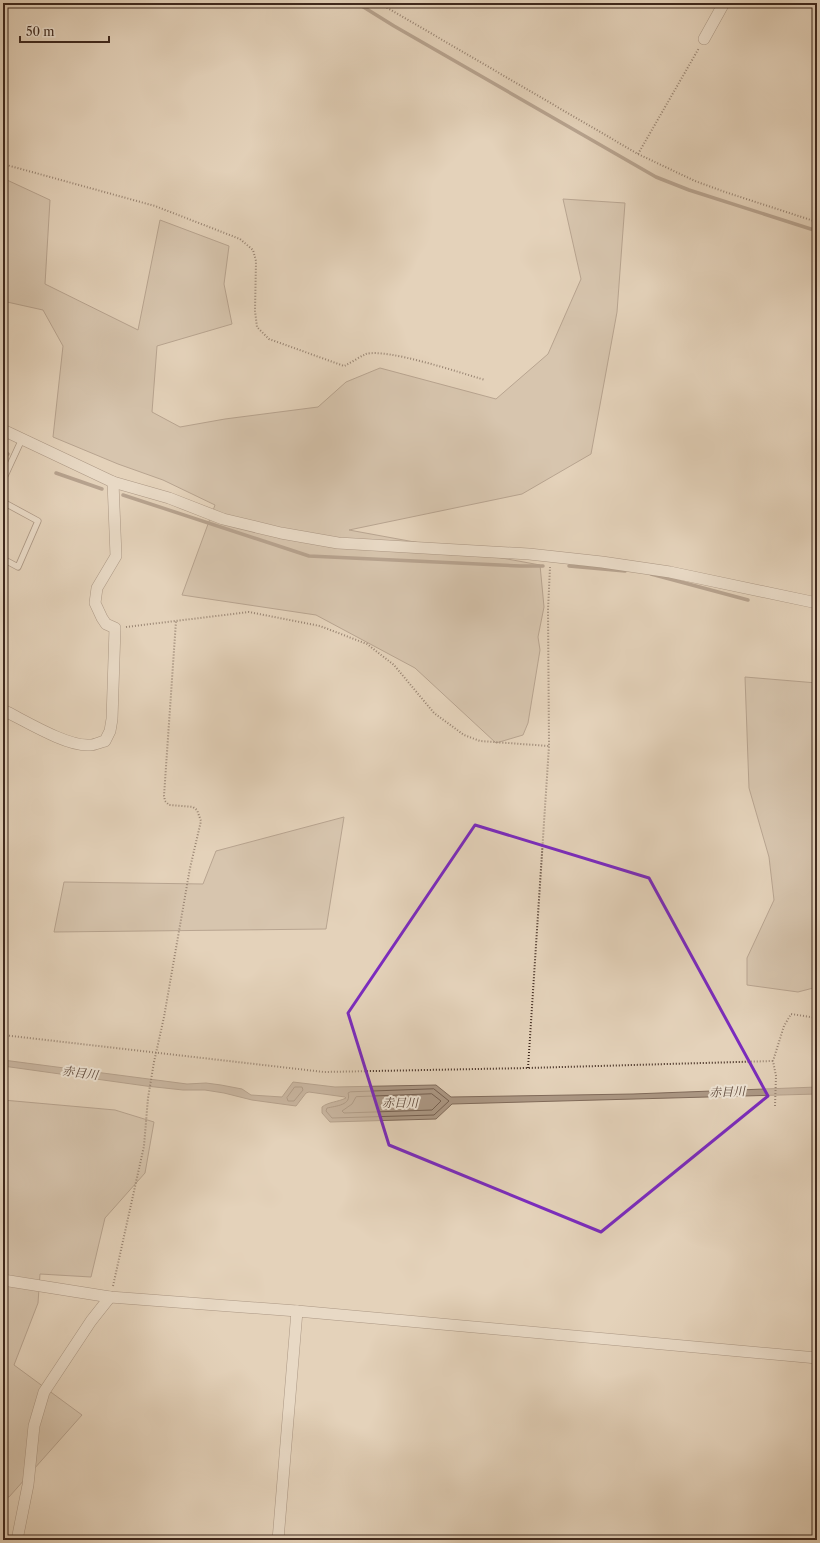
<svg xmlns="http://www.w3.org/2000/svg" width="820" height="1543" viewBox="0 0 820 1543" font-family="'Libre Caslon Text','Noto Serif JP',serif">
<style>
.green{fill:#c8b59f;stroke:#836e5e}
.water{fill:#ac9885;stroke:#806b5b}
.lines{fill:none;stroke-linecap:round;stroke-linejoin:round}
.shore{stroke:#756051;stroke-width:1}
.stream{stroke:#806b5b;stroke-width:3.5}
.lane-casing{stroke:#685244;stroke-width:7}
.street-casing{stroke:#685244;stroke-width:12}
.path{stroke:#3e281d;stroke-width:2;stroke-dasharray:1 2;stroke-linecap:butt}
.lane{stroke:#ede2d2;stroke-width:5.5}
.street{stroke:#ede2d2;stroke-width:11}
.marked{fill:none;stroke:#7b2cbf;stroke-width:3;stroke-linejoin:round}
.labels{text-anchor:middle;stroke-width:4;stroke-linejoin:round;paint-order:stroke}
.water-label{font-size:12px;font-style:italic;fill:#5a4437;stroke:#ede2d2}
</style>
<rect width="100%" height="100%" fill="#e4d2ba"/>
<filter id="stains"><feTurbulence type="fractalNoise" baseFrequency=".005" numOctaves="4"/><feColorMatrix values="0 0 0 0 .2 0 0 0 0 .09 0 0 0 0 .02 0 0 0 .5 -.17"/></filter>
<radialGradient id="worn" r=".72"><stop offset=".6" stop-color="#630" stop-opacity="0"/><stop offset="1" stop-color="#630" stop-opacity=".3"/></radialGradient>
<!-- green -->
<g class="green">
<path d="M 7,180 L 50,200 L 45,284 L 138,330 L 160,220 L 229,246 L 224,284 L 232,324 L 157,346 L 152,412 L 180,427 L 225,419 L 318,407 L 346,382 L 380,368 L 496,399 L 548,354 L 581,279 L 563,199 L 625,203 L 617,312 L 591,454 L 522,494 L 349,530 L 540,565 L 544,607 L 538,637 L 540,650 L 528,723 L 523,735 L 496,743 L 415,668 L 316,615 L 182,595 L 215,505 L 163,480 L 118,464 L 53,437 L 63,346 L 43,310 L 7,302 L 3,297 L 3,196 Z"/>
<path d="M 745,677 L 817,683 L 817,987 L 798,992 L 747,985 L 747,958 L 774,900 L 769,857 L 749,788 Z"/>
<path d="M 344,817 L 326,929 L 54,932 L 64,882 L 203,884 L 216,851 Z"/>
<path d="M 3,1100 L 115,1110 L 154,1122 L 145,1173 L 105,1218 L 91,1277 L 40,1274 L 38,1303 L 14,1365 L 82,1415 L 9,1497 L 3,1497 Z"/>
</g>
<!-- water -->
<path class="water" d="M 3,1060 L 187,1084 L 206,1083 L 221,1085 L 242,1089 L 251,1095 L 282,1097 L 293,1082 L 335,1087 L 436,1085 L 451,1097 L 633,1094 L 817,1087 L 817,1094 L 452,1104 L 436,1119 L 330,1122 L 322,1113 L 322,1107 C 328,1102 338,1102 346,1098 L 345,1097 L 309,1092 L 306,1093 L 296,1106 L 252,1100 L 224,1093 L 205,1090 L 183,1090 L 146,1086 L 3,1066 Z"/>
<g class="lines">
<!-- shore -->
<g class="shore">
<path d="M 295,1087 L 302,1087 L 303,1090 L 294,1101 L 288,1101 L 287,1098 Z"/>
<path d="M 434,1089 L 449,1101 L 434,1115 L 332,1118 L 326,1111 L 327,1108 C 336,1106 352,1105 348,1093 L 350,1092 Z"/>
<path d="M 432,1094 L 441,1101 L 432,1110 L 344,1113 L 342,1111 L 352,1104 L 356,1097 Z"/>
</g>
<!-- stream -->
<g class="stream">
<path d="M 357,3 L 394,26 L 656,177 L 689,190 L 817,231"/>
<path d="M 3,451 L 8,454"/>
<path d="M 56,473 L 102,489"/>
<path d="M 123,495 L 309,556 L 520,566 L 543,566"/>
<path d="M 569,566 L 625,571"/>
<path d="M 651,574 L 748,600"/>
</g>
<defs>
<g id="lane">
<path d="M 3,480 L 22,439"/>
<path d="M 3,502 L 38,521 L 18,567 L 3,559"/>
</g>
<g id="street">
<path d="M 704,39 L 724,3"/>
<path d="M 3,430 L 113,482 L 169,498 L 223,519 L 281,533 L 338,543 L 529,554 L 602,562 L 670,572 L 817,603"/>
<path d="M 3,710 C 24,720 67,747 90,745 C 95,745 100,742 105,741 L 110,731 L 112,719 L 115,628 L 106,624 L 102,618 L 95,603 L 97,588 L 116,556 L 113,482"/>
<path d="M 3,1280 L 110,1297 L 297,1311 L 817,1358"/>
<path d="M 17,1540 L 28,1485 L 34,1426 L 44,1392 L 91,1321 L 110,1297"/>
<path d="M 278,1540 L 297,1311"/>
</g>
</defs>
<!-- lane casing -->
<use href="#lane" class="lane-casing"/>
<!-- street casing -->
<use href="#street" class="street-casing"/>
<!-- path -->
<g class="path">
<path d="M 379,3 L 638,154 L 695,181 L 725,192 L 817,222"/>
<path d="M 638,154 L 699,48"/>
<path d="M 3,164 L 155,206 L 240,239 L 253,250 L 256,261 L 255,311 L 257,327 L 269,339 L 344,366 C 351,363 359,357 366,354 C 387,348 461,373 485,380"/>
<path d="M 126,627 L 249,612 L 320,626 L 367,644 L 394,665 L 434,713 L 464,735 L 480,741 L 549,746"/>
<path d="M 3,1035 L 324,1072 L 528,1068 L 773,1061"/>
<path d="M 528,1068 L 549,746 L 548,610 L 550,567"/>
<path d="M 775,1106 L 776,1076 L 773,1061 L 784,1026 L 791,1014 L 817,1018"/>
<path d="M 113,1286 L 144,1146 L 148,1098 L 154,1062 L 164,1017 L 190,868 L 201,821 L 197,810 L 193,807 L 169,805 L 165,801 L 164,796 L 176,621"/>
</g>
<!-- lane -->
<use href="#lane" class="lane"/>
<!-- street -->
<use href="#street" class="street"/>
</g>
<!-- marked area -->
<path d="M0 0H820V1543H0ZM 475,825 L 649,878 L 768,1096 L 601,1232 L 389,1145 L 348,1013 Z" fill="#e4d2ba" fill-opacity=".55" fill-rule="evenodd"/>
<path class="marked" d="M 475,825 L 649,878 L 768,1096 L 601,1232 L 389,1145 L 348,1013 Z"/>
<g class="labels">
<!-- water labels -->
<g class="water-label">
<text transform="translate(80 1073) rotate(8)" y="4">赤目川</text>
<text transform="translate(727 1092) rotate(-2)" y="4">赤目川</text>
<text x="400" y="1107">赤目川</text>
</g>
</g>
<!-- margin -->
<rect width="820" height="1543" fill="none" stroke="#e4d2ba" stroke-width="16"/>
<rect x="4" y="4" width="812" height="1535" fill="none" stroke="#3e281d" stroke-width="2"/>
<rect x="8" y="8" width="804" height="1527" fill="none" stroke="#3e281d"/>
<!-- scale -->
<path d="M20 36v6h89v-6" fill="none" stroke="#3e281d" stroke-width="2"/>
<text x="26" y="36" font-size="12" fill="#3e281d" stroke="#ede2d2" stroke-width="3" paint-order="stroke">50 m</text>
<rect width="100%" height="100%" filter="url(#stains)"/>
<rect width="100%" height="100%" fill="url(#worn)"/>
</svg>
